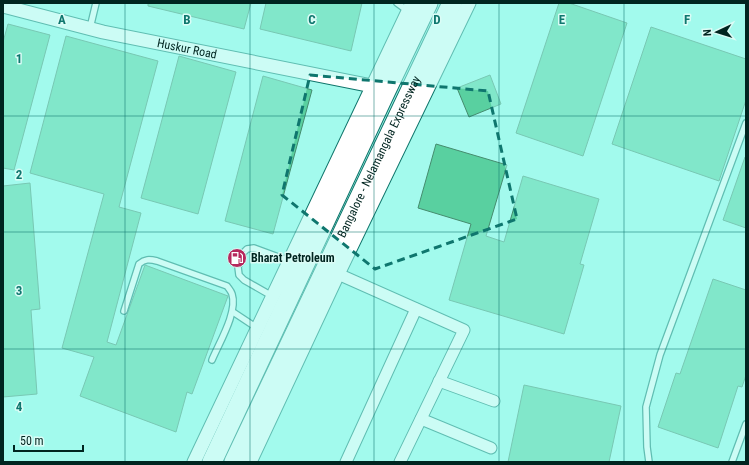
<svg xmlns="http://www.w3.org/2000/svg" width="749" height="465" viewBox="0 0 749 465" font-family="'Roboto Condensed',sans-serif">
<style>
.building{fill:#59d0a0;stroke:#458c6e}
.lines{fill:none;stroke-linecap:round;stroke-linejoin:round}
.service-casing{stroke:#0f756b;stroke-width:8}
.minor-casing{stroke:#0f756b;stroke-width:13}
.tertiary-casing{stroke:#0f756b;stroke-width:15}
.motorway-casing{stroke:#0f756b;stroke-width:21}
.service{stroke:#fff;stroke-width:5.5}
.minor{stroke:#fff;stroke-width:11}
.tertiary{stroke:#fff;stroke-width:13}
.motorway{stroke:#fff;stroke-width:19}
.marked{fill:none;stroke:#0f766e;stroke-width:3;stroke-dasharray:8 5;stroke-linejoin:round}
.grid{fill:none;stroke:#0f766e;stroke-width:1;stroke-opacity:0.55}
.labels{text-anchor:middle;stroke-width:3;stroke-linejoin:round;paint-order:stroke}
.street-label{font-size:12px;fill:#002520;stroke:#dbfcf6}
.poi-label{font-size:12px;font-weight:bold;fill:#002520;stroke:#dbfcf6;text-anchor:start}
.grid-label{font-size:13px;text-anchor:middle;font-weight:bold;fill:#0f766e;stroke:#dbfcf6;stroke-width:3;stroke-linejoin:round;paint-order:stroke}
</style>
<rect width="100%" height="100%" fill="#a3faed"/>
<!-- building -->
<g class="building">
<path d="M 148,3 L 251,3 L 244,29 L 148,6 Z"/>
<path d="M 266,3 L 362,3 L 351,51 L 260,29 Z"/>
<path d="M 559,3 L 569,3 L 627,23 L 583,156 L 516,133 Z"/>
<path d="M 8,24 L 50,35 L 14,170 L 3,168 L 3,42 Z"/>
<path d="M 651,27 L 746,59 L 746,100 L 719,181 L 612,144 Z"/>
<path d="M 66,36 L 158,61 L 119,207 L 141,213 L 107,342 L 116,345 L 145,265 L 228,296 L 192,394 L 187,392 L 176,432 L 80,396 L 94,357 L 62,348 L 104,194 L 30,173 Z"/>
<path d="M 179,56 L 236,72 L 198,214 L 141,198 Z"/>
<path d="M 490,75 L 501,104 L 469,117 L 457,88 Z"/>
<path d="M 263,76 L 312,90 L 273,234 L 225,221 Z"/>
<path d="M 436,144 L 507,165 L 486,236 L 504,242 L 523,176 L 599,199 L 580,264 L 584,265 L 564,334 L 449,300 L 471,224 L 418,208 Z"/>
<path d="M 745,157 L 746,157 L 746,228 L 723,220 Z"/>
<path d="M 30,183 L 40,309 L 31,310 L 37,394 L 3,397 L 3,186 Z"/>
<path d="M 713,279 L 746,290 L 746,375 L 742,387 L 738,386 L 718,448 L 658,427 L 676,373 L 680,374 Z"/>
<path d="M 524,385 L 621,406 L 609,462 L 508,462 Z"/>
</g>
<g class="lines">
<defs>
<g id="service">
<path d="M 397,3 L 408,11"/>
<path d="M 90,28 L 96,3"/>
<path d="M 272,296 L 244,280 L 239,275 L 238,267 L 243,253 L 247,249 L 254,248 L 289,261"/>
<path d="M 124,311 L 139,264 C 145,259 149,259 157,261 L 227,286 C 229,289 231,291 232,294 C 238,312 219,343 212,360"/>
<path d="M 233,312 L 257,328"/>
<path d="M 649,462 L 647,447 L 646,407 L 660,355 L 746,123"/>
<path d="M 732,462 L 746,424"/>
</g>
<g id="minor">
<path d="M 338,274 L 464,330 L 400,462"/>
<path d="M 439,381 L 494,401"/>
<path d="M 421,419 L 491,448"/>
<path d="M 346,462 L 416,309"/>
</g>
<g id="tertiary">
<path id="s1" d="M 3,6 L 103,32 L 372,86"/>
<path d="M 194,462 L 412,3"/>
<path d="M 250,462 L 338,274 L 469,3"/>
</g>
<g id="motorway">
<path d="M 212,462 L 384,95 L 428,3"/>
<path id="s2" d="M 234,462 L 452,3"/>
</g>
</defs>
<!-- service casing -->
<use href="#service" class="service-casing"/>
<!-- minor casing -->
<use href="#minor" class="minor-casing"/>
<!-- tertiary casing -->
<use href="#tertiary" class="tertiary-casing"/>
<!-- motorway casing -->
<use href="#motorway" class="motorway-casing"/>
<!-- service -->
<use href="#service" class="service"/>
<!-- minor -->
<use href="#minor" class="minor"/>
<!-- tertiary -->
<use href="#tertiary" class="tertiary"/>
<!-- motorway -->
<use href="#motorway" class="motorway"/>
</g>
<!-- marked area -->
<path d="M0 0H749V465H0ZM 310,75 L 488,91 L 517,219 L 375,269 L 282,195 Z" fill="#a3faed" fill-opacity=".55" fill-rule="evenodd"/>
<path class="marked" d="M 310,75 L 488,91 L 517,219 L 375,269 L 282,195 Z"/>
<!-- grid -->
<path class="grid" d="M 125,3 L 125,462M 250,3 L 250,462M 374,3 L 374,462M 499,3 L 499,462M 624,3 L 624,462M 3,116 L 746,116M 3,232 L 746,232M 3,349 L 746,349"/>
<!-- icons -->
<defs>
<symbol id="fuel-disc" viewBox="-11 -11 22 22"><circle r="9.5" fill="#b6295d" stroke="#dbfcf6"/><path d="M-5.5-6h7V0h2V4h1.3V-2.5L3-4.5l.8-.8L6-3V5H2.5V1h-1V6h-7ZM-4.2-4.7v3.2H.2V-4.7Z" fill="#fff"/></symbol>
</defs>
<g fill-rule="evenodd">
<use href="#fuel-disc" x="226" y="247" width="22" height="22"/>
</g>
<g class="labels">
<!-- street labels -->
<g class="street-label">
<text dy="4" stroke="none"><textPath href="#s1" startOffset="189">Huskur Road</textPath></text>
<text dy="4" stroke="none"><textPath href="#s2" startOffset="338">Bangalore - Nelamangala Expressway</textPath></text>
</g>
<!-- poi labels -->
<g class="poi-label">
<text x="251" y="262">Bharat Petroleum</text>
</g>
</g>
<g class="grid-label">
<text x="62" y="24">A</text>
<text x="187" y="24">B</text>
<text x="312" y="24">C</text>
<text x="437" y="24">D</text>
<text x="562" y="24">E</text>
<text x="687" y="24">F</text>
<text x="19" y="63">1</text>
<text x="19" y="179">2</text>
<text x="19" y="295">3</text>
<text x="19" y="411">4</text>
</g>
<!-- border -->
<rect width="749" height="465" fill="none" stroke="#002520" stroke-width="8"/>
<!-- north arrow -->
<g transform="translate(717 32) rotate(266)" stroke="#dbfcf6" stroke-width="3" paint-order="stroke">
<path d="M0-3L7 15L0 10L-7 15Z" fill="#002520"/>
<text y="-6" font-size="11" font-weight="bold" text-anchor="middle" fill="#002520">N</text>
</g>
<!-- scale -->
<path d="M14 445v6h69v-6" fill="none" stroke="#002520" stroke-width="2"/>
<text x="20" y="445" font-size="12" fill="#002520" stroke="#dbfcf6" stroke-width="3" paint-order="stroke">50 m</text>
</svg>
